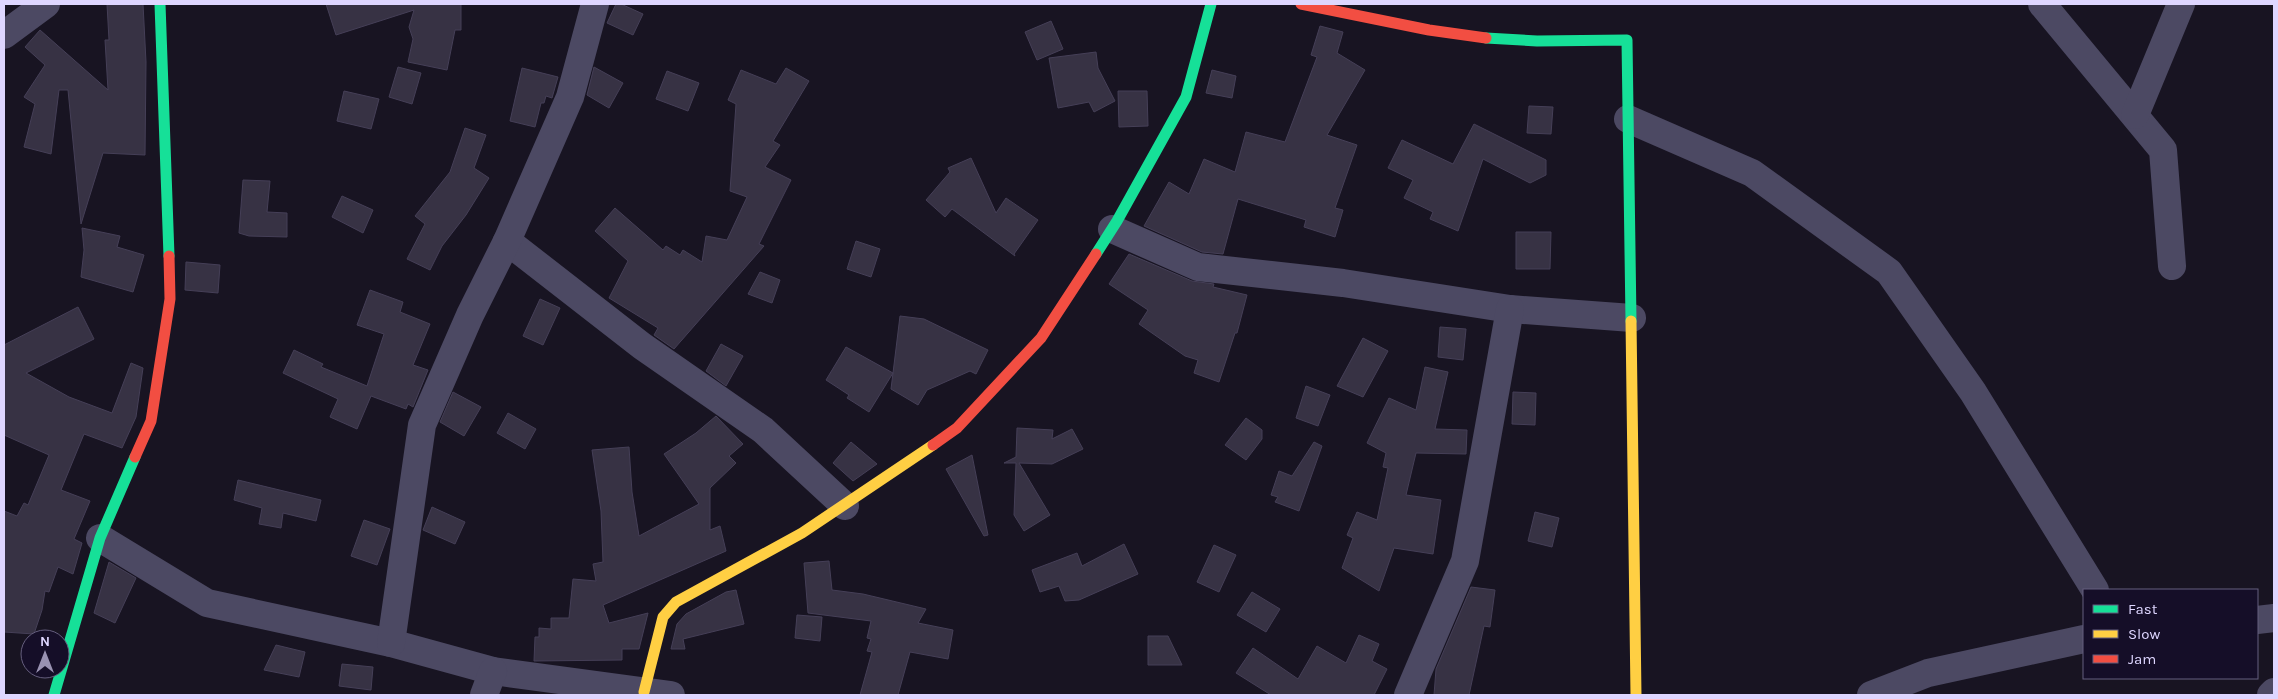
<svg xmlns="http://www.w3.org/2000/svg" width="2278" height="699" viewBox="0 0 2278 699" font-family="Karla,sans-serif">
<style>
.building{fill:#373244;stroke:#453f57}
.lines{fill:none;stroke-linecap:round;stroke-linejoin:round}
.street{stroke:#4c4963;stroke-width:28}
.fast{stroke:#16e098;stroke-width:11}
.slow{stroke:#ffcf43;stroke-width:11}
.jam{stroke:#f24e42;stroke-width:11}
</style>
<rect width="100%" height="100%" fill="#181422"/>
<!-- building -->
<g class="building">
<path d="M 107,4 L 143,4 L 146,62 L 145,155 L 103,153 L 81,224 L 68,90 L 59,90 L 51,154 L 24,147 L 35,104 L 24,97 L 45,65 L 25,47 L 40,30 L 108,90 L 105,40 L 109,40 Z"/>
<path d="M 326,4 L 461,4 L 461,30 L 455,30 L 447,70 L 408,62 L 413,39 L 409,27 L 414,10 L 336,35 Z"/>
<path d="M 616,4 L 621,4 L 643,14 L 633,35 L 607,23 Z"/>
<path d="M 1051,21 L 1063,49 L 1037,60 L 1025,32 Z"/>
<path d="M 1320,26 L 1343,32 L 1337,53 L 1365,70 L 1327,135 L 1357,145 L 1335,208 L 1343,210 L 1335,237 L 1304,227 L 1306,220 L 1238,199 L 1223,254 L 1202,252 L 1144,226 L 1169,182 L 1189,194 L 1204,159 L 1235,172 L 1246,132 L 1285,142 L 1317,57 L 1311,55 Z"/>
<path d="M 1096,52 L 1098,68 L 1115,101 L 1094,112 L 1089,102 L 1058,108 L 1049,58 Z"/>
<path d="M 398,67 L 421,73 L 412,104 L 389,97 Z"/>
<path d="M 594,67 L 623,83 L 609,108 L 587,95 Z"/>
<path d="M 522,68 L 558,77 L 552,98 L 546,96 L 544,103 L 541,103 L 535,127 L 510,121 Z"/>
<path d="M 786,68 L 809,81 L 773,141 L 780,145 L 765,167 L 791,180 L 759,244 L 764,246 L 674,349 L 654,335 L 658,328 L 609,298 L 628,261 L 595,231 L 615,208 L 663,250 L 666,246 L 680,255 L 683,250 L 702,262 L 706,236 L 727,240 L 747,197 L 730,191 L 736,104 L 728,100 L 741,70 L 776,84 Z"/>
<path d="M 1212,70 L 1236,76 L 1232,98 L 1206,93 Z"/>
<path d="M 667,71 L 699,83 L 688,111 L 656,99 Z"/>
<path d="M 344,91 L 379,99 L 371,129 L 337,121 Z"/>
<path d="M 1118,91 L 1147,91 L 1148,126 L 1119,127 Z"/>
<path d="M 1529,106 L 1553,107 L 1551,134 L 1527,133 Z"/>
<path d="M 1474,124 L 1546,160 L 1546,175 L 1530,183 L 1483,159 L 1458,231 L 1430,219 L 1433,212 L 1404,198 L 1413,180 L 1388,168 L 1402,140 L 1453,164 Z"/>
<path d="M 465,128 L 486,135 L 474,168 L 489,178 L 466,215 L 442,246 L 430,270 L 407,259 L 425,224 L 415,216 L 450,172 Z"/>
<path d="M 971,158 L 996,213 L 1006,198 L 1038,220 L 1014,254 L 1015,256 L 952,209 L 945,217 L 926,200 L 950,172 L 948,168 Z"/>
<path d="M 243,180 L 270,181 L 267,212 L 287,213 L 287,237 L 249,236 L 239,233 Z"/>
<path d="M 342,196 L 373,210 L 363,233 L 332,217 Z"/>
<path d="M 82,228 L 120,236 L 117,247 L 144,255 L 133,292 L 81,277 L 84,250 Z"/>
<path d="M 1516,232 L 1551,232 L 1550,269 L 1516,269 Z"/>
<path d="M 856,241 L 880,249 L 871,277 L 847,269 Z"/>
<path d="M 1129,254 L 1192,281 L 1214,284 L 1213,287 L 1247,295 L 1237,333 L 1235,333 L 1219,382 L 1194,373 L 1198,360 L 1185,356 L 1139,324 L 1148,310 L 1109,284 Z"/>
<path d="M 186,262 L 220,265 L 218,293 L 185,290 Z"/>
<path d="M 760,272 L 780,280 L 772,303 L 748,294 Z"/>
<path d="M 370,290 L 403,302 L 400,312 L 430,324 L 413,365 L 428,370 L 413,407 L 408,404 L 406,409 L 371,396 L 357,429 L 330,417 L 338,399 L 283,373 L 294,350 L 323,364 L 321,367 L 367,386 L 384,334 L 357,325 Z"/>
<path d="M 540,299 L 560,308 L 543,345 L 523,336 Z"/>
<path d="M 78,307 L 94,339 L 26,373 L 69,397 L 112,413 L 131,363 L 143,368 L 136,417 L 122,448 L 84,434 L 61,490 L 90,501 L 74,539 L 82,543 L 73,574 L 58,567 L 49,592 L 45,591 L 42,610 L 34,634 L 4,632 L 4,511 L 17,516 L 24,503 L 28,505 L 49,455 L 4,435 L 4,345 Z"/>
<path d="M 900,316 L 924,319 L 988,350 L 976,374 L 970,371 L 927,390 L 918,405 L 891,389 L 893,373 L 869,412 L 847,398 L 849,395 L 826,380 L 846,347 L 893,373 Z"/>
<path d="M 1440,327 L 1466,329 L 1463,360 L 1438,357 Z"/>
<path d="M 1363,338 L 1388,351 L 1363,397 L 1337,386 Z"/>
<path d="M 721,344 L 743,356 L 726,386 L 706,371 Z"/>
<path d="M 1425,367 L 1448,372 L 1435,429 L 1467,430 L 1466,454 L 1416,453 L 1406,495 L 1441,500 L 1433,554 L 1394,548 L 1379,591 L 1342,568 L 1353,538 L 1347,535 L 1357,512 L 1377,520 L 1388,468 L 1383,467 L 1386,453 L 1367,443 L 1389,398 L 1416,410 Z"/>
<path d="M 1306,386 L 1330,395 L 1318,426 L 1296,418 Z"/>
<path d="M 453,392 L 481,407 L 464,436 L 440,422 Z"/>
<path d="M 1513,392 L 1536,393 L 1535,425 L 1512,424 Z"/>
<path d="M 508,413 L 536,429 L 525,449 L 497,433 Z"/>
<path d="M 716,416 L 743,444 L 729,456 L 736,463 L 710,488 L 710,530 L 720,526 L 726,551 L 603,605 L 609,623 L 648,613 L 639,649 L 622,649 L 622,660 L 534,661 L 535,637 L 539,637 L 539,628 L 551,629 L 551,618 L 569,618 L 573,579 L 596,581 L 593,564 L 603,562 L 601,511 L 592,450 L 629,447 L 632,492 L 639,536 L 699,504 L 664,454 L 696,433 Z"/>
<path d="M 1246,418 L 1262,430 L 1262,439 L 1246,460 L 1225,445 Z"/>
<path d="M 1017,428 L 1053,430 L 1052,439 L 1072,429 L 1083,449 L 1052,464 L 1019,463 L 1050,515 L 1024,531 L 1014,515 L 1016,463 L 1004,463 L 1016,457 Z"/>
<path d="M 851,442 L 877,464 L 853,481 L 833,463 Z"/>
<path d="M 1314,442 L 1322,446 L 1299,511 L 1275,502 L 1278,497 L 1271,495 L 1279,471 L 1292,476 Z"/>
<path d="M 972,455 L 988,535 L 984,536 L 946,469 Z"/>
<path d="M 238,480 L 321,500 L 316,521 L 283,513 L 281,528 L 259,524 L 262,508 L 234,500 Z"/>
<path d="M 432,507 L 465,522 L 455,544 L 423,530 Z"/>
<path d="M 1535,512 L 1559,518 L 1552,547 L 1528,541 Z"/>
<path d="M 364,520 L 390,529 L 377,565 L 351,556 Z"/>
<path d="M 1124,544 L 1138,574 L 1079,600 L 1065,601 L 1059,586 L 1040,592 L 1032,570 L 1077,553 L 1082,566 Z"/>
<path d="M 1214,545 L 1236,555 L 1219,592 L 1197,582 Z"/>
<path d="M 829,561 L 832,590 L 863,594 L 926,609 L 918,623 L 953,630 L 948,659 L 910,652 L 898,695 L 860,695 L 872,652 L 867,651 L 871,639 L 867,638 L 871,621 L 808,613 L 804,563 Z"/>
<path d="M 109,562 L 136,578 L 115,623 L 94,613 Z"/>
<path d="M 1471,587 L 1495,590 L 1490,627 L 1484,626 L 1469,695 L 1434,695 L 1436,669 Z"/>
<path d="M 736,590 L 744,624 L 683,639 L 685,649 L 671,649 L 677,624 L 686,614 L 726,592 Z"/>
<path d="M 1252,592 L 1280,609 L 1266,632 L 1237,615 Z"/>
<path d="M 797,615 L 822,617 L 820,641 L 795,638 Z"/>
<path d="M 1359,635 L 1379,644 L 1372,661 L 1387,669 L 1374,695 L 1271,695 L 1236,673 L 1253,648 L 1298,679 L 1317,646 L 1346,663 Z"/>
<path d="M 1148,636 L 1168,636 L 1182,665 L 1148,665 Z"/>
<path d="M 276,645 L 305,652 L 299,677 L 264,670 Z"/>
<path d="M 342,664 L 373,667 L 371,690 L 339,686 Z"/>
</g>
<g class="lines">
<!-- street -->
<g class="street">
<path d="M 2042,4 L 2163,150 L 2172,266"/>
<path d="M 4,35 L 46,4"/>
<path d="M 2135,115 L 2181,4"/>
<path d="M 1628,119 L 1752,173 L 1889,272 L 1973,392 L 2095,590"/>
<path d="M 1112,229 L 1198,267 L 1343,283 L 1510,309 L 1632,318"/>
<path d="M 507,241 L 642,346 L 763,430 L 845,506"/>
<path d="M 100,538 L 207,603 L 391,643 L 493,671 L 671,695"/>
<path d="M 2257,620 L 2274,618"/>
<path d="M 391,643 L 422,425 L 470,315 L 507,241 L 570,97 L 595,4"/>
<path d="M 484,695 L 493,671"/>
<path d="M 1408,695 L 1465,561 L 1510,309"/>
<path d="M 1871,695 L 1928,673 L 2084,639"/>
<path d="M 2271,695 L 2274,692"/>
</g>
<!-- fast -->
<g class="fast">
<path d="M 160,4 L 169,256"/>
<path d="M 1486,38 L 1537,41 L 1627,40 L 1631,321"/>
<path d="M 1096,254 L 1117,221 L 1186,97 L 1211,4"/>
<path d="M 54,695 L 100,538 L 135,457"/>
</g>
<!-- slow -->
<g class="slow">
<path d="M 1631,321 L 1636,695"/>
<path d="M 644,692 L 663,617 L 676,602 L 802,533 L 933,445"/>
</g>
<!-- jam -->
<g class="jam">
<path d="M 1301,4 L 1429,30 L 1486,38"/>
<path d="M 933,445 L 957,428 L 1041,338 L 1096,254"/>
<path d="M 135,457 L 151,421 L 170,299 L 169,256"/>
</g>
</g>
<!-- border -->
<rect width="2278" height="699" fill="none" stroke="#ded6ff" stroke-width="10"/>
<!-- legend -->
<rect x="2083" y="589" width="175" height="90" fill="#150e28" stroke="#655e7e"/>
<rect x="2093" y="605" width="25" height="8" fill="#16e098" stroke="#655e7e"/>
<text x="2128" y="614" font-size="15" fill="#ded6ff">Fast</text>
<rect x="2093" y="630" width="25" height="8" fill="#ffcf43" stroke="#655e7e"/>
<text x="2128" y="639" font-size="15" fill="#ded6ff">Slow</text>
<rect x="2093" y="655" width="25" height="8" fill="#f24e42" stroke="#655e7e"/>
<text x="2128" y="664" font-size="15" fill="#ded6ff">Jam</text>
<!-- north arrow -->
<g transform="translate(45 654)"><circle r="24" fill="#150e28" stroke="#655e7e"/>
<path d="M0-4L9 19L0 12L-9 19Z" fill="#9992b2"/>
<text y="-8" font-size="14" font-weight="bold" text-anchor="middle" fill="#ded6ff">N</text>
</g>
</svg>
